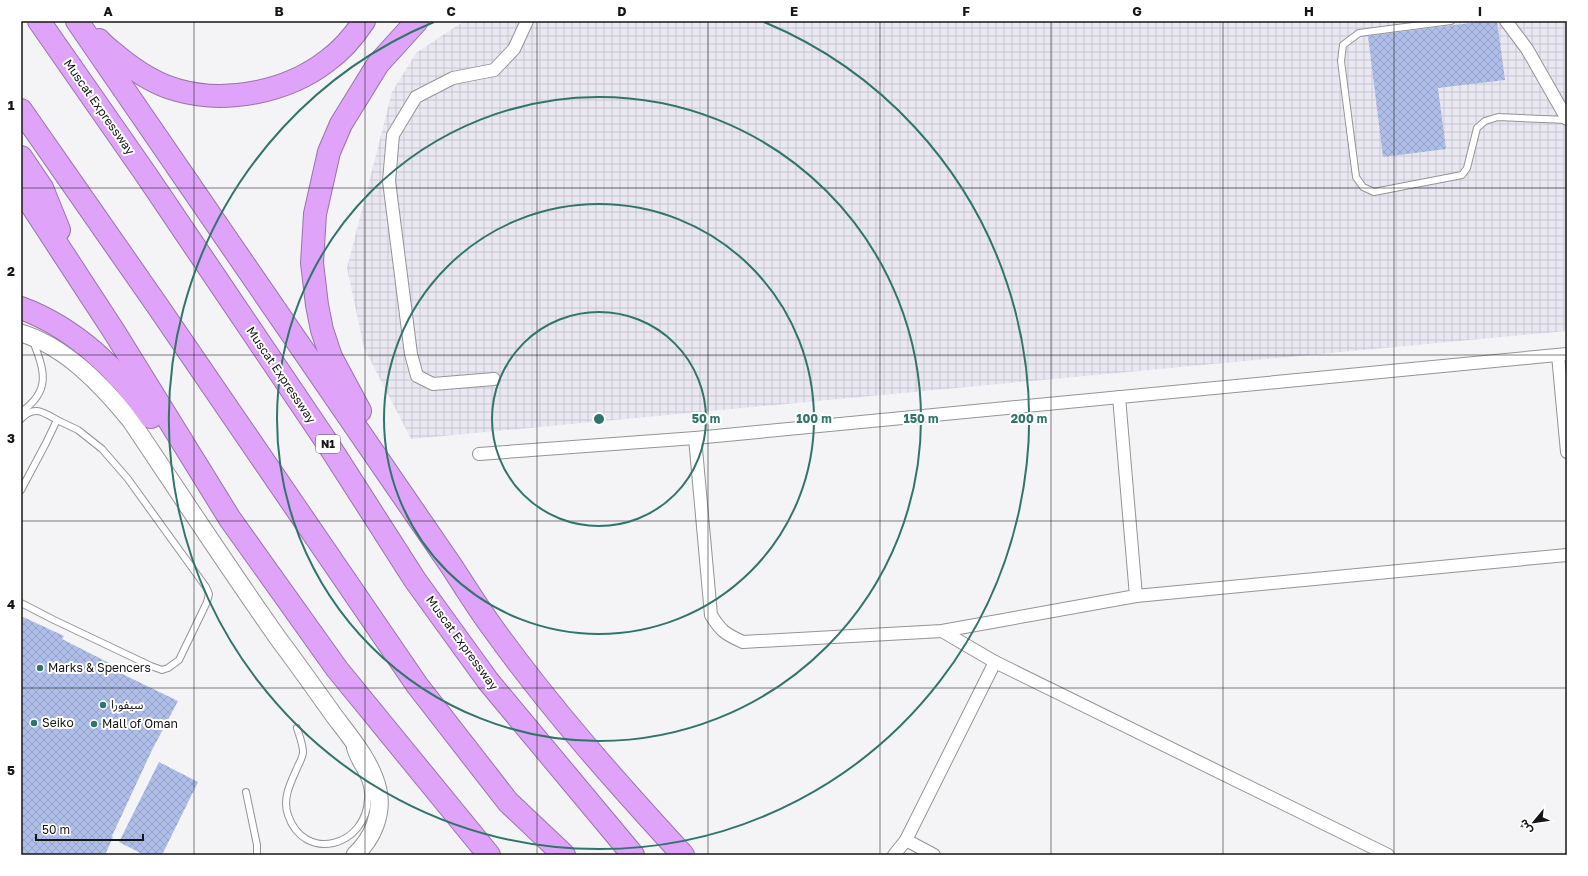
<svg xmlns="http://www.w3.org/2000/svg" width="1588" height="876" viewBox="0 0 1588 876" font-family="'Golos Text','Noto Sans Arabic',sans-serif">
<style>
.industrial{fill:url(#industrial-grid)}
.building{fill:url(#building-cross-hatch)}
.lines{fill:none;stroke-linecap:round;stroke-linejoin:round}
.lane-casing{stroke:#949497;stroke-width:8}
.street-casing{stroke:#949497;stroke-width:14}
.secondary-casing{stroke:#949497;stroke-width:19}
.highway-casing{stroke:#9972aa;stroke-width:24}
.lane{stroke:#fff;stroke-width:6}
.street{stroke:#fff;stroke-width:12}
.secondary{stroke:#fff;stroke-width:17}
.highway{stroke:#dfa4fa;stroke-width:22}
.grid{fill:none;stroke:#161516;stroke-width:1;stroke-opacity:0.55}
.ring{fill:none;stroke:#30756a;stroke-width:2}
.poi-dot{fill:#30756a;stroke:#fff;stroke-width:1.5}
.labels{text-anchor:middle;stroke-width:4;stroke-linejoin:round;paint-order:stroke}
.shield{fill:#fff;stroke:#5c5b5c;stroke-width:1}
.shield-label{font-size:11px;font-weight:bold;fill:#161516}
.street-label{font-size:12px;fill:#161516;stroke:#fff}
.poi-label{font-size:12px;fill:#161516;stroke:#fff;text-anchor:start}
.centre{fill:#30756a;stroke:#fff;stroke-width:2}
.ring-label{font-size:12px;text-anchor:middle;font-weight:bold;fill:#30756a;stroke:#fff;stroke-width:4;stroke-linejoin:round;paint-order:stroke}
.neatline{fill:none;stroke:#161516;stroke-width:1.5}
.grid-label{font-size:13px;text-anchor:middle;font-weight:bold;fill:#161516}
</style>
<defs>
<pattern id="industrial-grid" width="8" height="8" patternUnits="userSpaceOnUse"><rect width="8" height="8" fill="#e9e8f2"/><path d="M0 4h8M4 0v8" fill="none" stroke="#c7c6cf"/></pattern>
<pattern id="building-cross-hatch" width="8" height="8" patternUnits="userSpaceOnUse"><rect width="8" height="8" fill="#afbee8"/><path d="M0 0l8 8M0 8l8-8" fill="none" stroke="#96a2c6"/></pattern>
</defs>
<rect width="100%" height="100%" fill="#f4f4f7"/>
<!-- industrial -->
<path class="industrial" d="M 464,21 L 1567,21 L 1567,331 L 411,439 L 364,348 L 347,268 L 392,92 L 416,53 Z"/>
<!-- building -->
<g class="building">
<path d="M 1486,21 L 1497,21 L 1505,80 L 1438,88 L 1446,149 L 1383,157 L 1368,36 Z"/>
<path d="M 21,616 L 64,636 L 62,639 L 111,664 L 110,668 L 178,701 L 152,750 L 112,836 L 113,837 L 105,855 L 21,855 Z"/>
<path d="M 159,762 L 198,782 L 162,855 L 144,855 L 119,842 Z"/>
</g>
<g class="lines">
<defs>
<g id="lane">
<path d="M 1451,21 L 1359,33 L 1343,45 L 1341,61 L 1356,177 L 1363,187 L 1374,192 L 1462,175 L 1467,168 L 1477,128 L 1485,121 L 1498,117 L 1567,120"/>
<path d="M 21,412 C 51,391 45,372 33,341"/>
<path d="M 21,419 C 34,405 43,412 57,420 L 46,443 L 21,490"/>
<path d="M 21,603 L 54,620 L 151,666 L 162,670 L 168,668 L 179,660 L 207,602 L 209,594 L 206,587 L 128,479 L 102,449 L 78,430 L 57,420"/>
<path d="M 297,728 C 299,735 303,744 303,752 C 303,756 300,762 298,766 C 291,782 282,798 288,815 C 304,863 366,847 368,799 C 370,777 354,766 350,748"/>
<path d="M 246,792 L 257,845 L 257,855"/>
</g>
<g id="street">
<path d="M 1506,21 L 1527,49 L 1567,119"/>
<path d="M 1558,355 L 1567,452"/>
<path d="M 494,379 L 433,384 L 417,376 L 411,354 L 389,181 L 393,135 L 416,97 L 453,78 L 494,70 L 514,49 L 527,21"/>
<path d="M 1119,397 L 1136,596 L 1567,555"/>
<path d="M 695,438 L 711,615 C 721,631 725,634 743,642 L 942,631 L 1136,596"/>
<path d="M 479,454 L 695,438 L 1567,354"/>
<path d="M 995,662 L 1388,855"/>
<path d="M 906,840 L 934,855"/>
<path d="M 894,855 L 906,840 L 995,662 L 942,631"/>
</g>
<path id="secondary" d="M 21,333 C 66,347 102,385 131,421 C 180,494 229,569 280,641 C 299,666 317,692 335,717 C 351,738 372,763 378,790 C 383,814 373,838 355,855"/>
<g id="highway">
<path d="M 39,21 L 147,176 L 326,441 L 415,580 L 488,681 L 633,855"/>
<path d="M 77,21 L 452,567 C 465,587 478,608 492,627 C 550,708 616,782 683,855"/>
<path d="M 99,40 C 104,46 111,51 117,56 C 134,70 155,84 177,90 C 226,104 287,92 327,61 C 341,51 354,36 364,21"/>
<path d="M 21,110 L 159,308 L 417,685 L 508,802 L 564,855"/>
<path d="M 21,157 L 42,188 L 59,230"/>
<path d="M 21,189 L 115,333 L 230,519 L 337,669 L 489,855"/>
<path d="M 21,308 C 75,328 119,370 151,417"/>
<path d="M 360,411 L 331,357 L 322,330 L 317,305 L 312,263 L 315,214 L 329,152 L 341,124 L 378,64 L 417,21"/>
</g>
</defs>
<!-- lane casing -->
<use href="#lane" class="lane-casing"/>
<!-- street casing -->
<use href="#street" class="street-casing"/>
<!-- secondary casing -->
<use href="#secondary" class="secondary-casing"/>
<!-- highway casing -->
<use href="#highway" class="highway-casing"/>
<!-- lane -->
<use href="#lane" class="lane"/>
<!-- street -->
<use href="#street" class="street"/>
<!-- secondary -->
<use href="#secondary" class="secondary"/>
<!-- highway -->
<use href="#highway" class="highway"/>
</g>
<!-- grid -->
<path class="grid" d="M 194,21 L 194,855M 365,21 L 365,855M 537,21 L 537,855M 708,21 L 708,855M 880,21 L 880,855M 1051,21 L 1051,855M 1223,21 L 1223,855M 1394,21 L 1394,855M 21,188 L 1567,188M 21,355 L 1567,355M 21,521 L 1567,521M 21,688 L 1567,688"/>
<!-- distance rings -->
<g class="ring">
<circle cx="599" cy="419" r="107"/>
<circle cx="599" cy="419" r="215"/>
<circle cx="599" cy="419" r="322"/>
<path d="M764 22A430 430 0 1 1 434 22"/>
</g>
<!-- markers -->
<g class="poi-dot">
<circle cx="40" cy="668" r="4"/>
<circle cx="103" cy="705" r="4"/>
<circle cx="34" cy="723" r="4"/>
<circle cx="94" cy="724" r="4"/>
</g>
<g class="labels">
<!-- shield labels -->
<rect class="shield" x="316" y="435" width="24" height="18" rx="3"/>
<g class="shield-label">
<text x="328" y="448">N1</text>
</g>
<!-- street labels -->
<g class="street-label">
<text transform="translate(99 107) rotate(55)" y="4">Muscat Expressway</text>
<text transform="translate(281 375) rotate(56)" y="4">Muscat Expressway</text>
<text transform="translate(462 643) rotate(54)" y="4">Muscat Expressway</text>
</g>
<!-- poi labels -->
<g class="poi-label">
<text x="48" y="672">Marks &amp; Spencers</text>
<text x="111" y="709">سيفورا</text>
<text x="42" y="727">Seiko</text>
<text x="102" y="728">Mall of Oman</text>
</g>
</g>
<circle cx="599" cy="419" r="6" class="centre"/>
<g class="ring-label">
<text x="706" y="423">50 m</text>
<text x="814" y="423">100 m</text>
<text x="921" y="423">150 m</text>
<text x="1029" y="423">200 m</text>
</g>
<!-- border -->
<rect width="1588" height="876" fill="none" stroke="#ffffff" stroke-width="44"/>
<!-- north arrow -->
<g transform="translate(1534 822) rotate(241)" stroke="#ffffff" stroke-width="3" paint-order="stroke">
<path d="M0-3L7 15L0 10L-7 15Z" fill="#161516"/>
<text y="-6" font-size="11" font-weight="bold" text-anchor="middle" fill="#161516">ش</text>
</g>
<!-- scale -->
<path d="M36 834v6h107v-6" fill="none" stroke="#161516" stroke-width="2"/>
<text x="42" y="834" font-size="12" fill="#161516" stroke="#ffffff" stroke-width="3" paint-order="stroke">50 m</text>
<rect x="22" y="22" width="1544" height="832" class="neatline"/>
<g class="grid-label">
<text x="108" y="16">A</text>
<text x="279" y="16">B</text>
<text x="451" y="16">C</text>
<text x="622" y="16">D</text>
<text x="794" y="16">E</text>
<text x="966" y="16">F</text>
<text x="1137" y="16">G</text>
<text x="1309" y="16">H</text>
<text x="1480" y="16">I</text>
<text x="11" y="110">1</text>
<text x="11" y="276">2</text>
<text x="11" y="443">3</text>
<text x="11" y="609">4</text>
<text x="11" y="775">5</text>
</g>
</svg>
